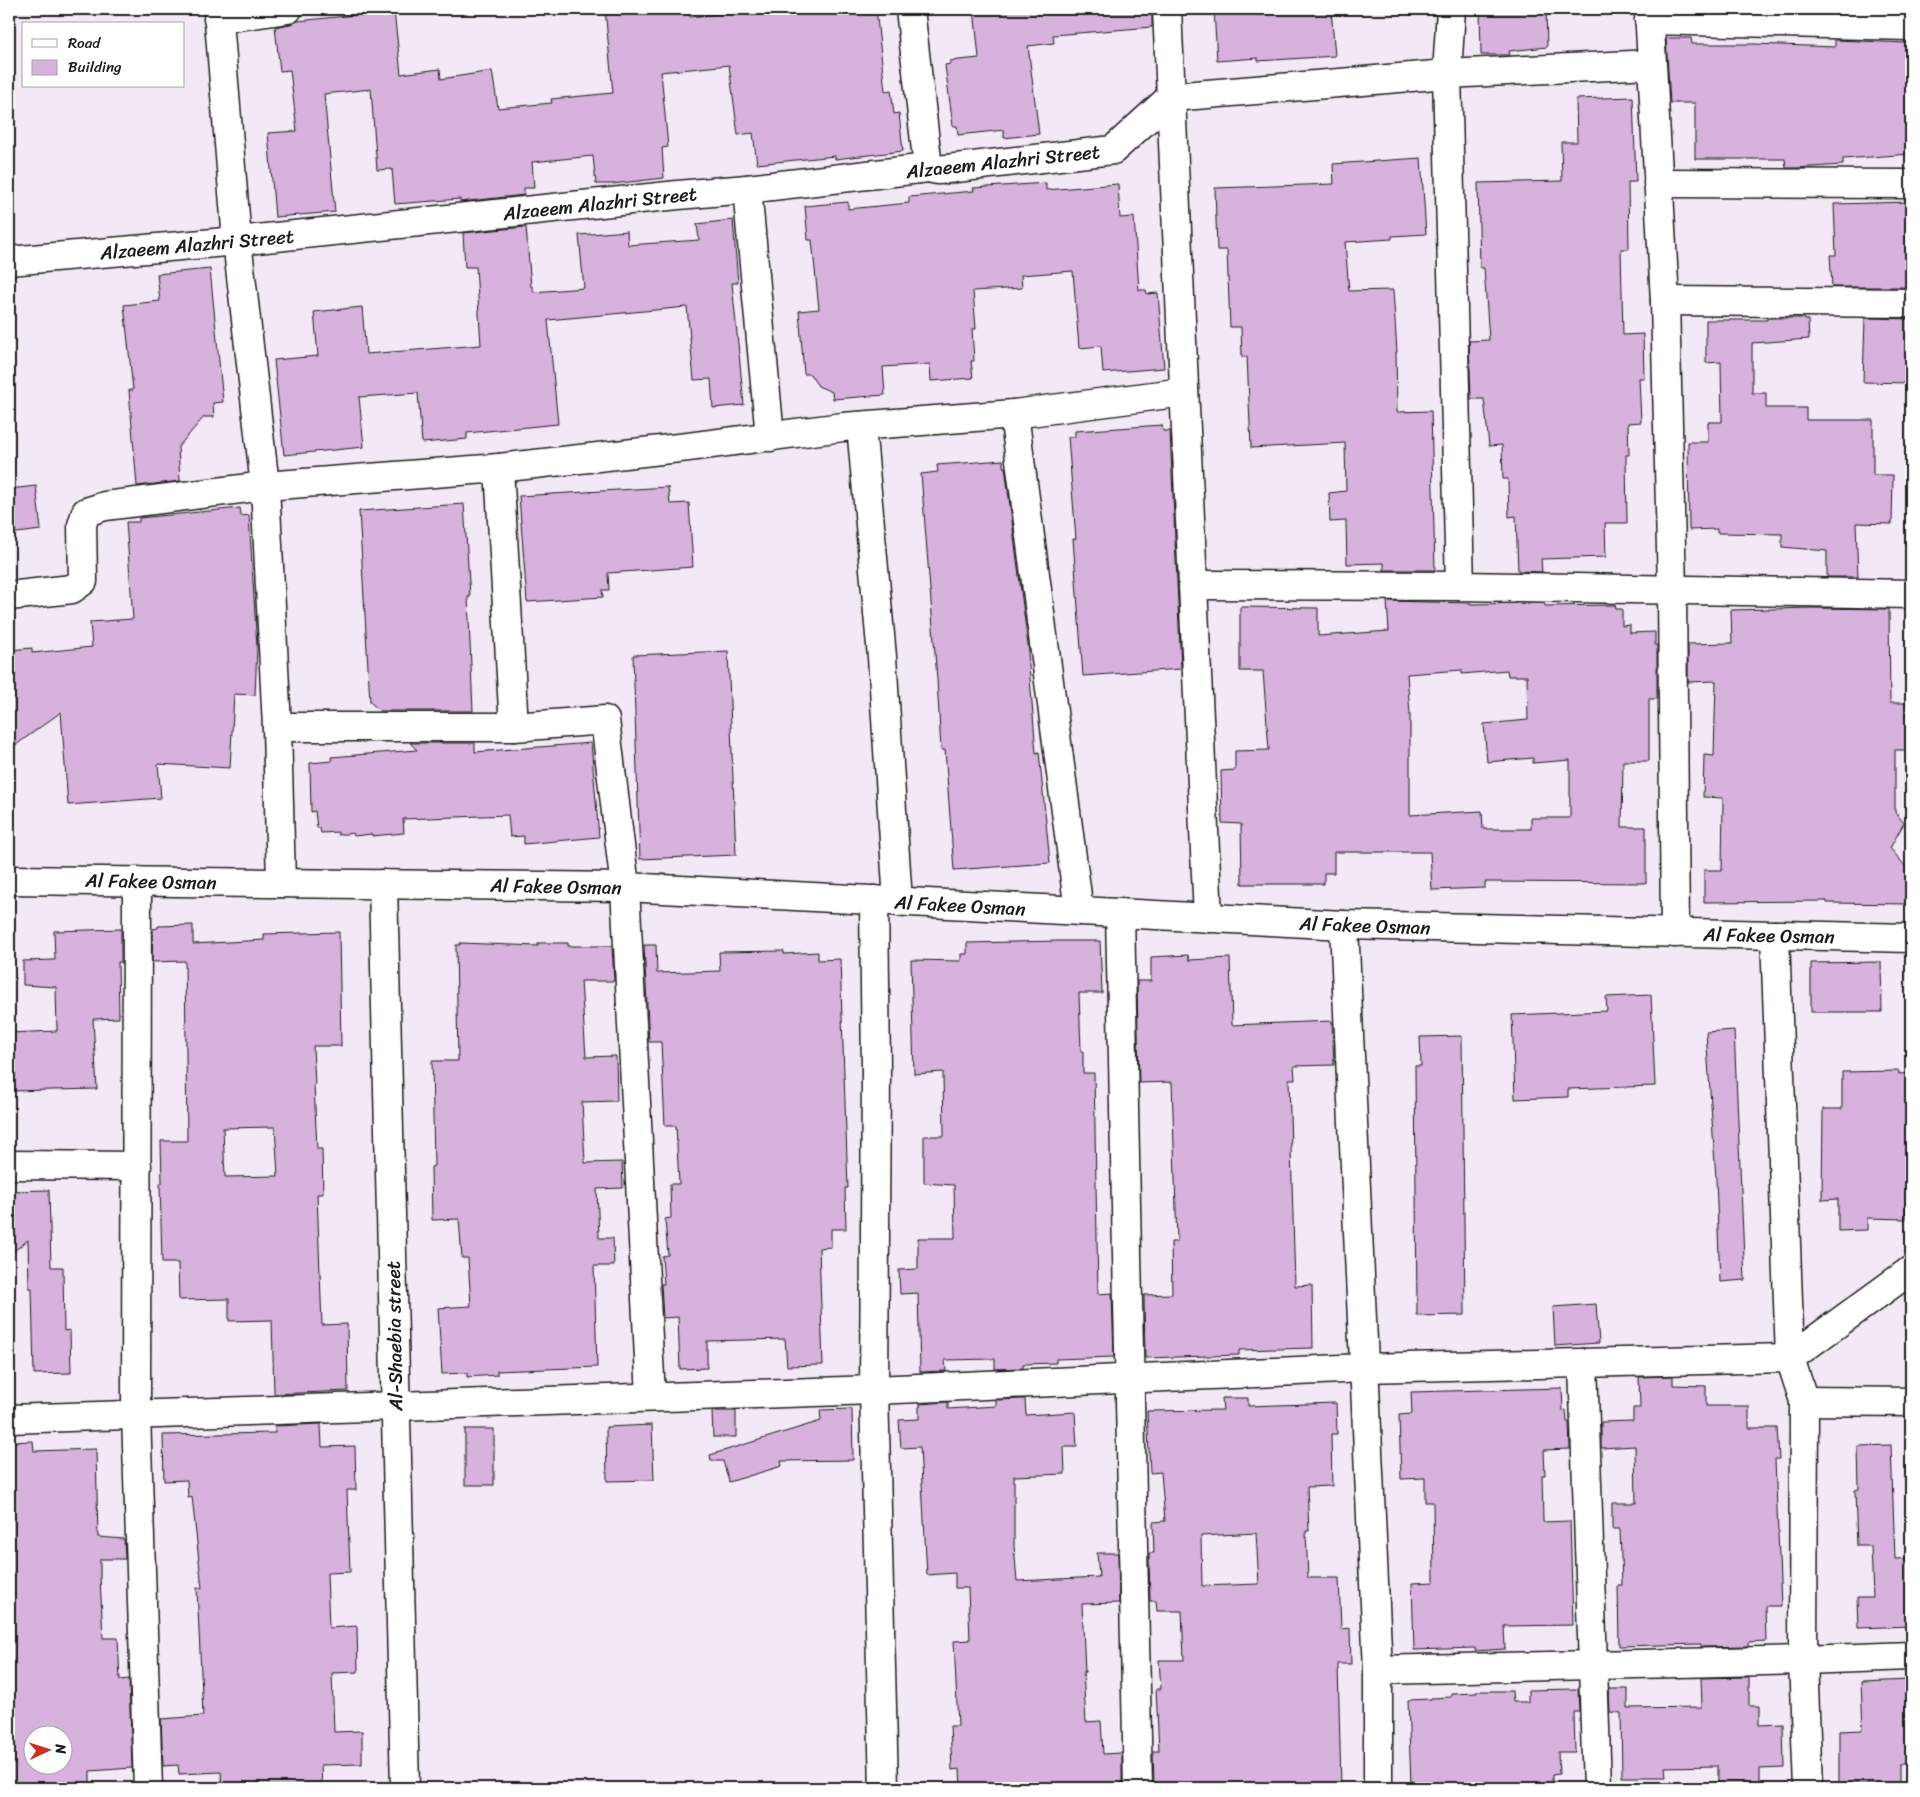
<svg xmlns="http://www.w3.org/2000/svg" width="1920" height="1797" viewBox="0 0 1920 1797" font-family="Sriracha,sans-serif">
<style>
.building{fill:#d6b2dd;stroke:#1c1c1c;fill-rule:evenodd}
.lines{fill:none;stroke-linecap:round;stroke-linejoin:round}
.minor-casing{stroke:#1c1c1c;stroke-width:31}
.tertiary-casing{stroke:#1c1c1c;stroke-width:31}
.minor{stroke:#fff;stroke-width:28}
.tertiary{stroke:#fff;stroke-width:28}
.labels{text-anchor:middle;stroke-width:5;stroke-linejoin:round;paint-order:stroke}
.street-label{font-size:19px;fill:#1c1c1c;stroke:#fff}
</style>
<rect width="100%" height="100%" fill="#f3e8f5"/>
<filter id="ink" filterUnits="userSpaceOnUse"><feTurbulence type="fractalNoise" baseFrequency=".02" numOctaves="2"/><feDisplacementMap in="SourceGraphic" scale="10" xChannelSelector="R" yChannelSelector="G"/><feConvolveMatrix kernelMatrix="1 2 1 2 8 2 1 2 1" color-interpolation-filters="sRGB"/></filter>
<g filter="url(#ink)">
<!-- building -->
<g class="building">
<path d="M 605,9 L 689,9 L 690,17 L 754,10 L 754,9 L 876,9 L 885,91 L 891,90 L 894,114 L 899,113 L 903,151 L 835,159 L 835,156 L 757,164 L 753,133 L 738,135 L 729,65 L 661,72 L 668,147 L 662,148 L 664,178 L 612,184 L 596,184 L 593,156 L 532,162 L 534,188 L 524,188 L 524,195 L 460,202 L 460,199 L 395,204 L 392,169 L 377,170 L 371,89 L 324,94 L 335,212 L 275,217 L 268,133 L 297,131 L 290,70 L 280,71 L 275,27 L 290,24 L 298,21 L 394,11 L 401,74 L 440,69 L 441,79 L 492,71 L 498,108 L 552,103 L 551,99 L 613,93 Z"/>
<path d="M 974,9 L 1152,9 L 1152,27 L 1053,35 L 1054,43 L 1028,46 L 1039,134 L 1004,138 L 1004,130 L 958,135 L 957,126 L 953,126 L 945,65 L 950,64 L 950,61 L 979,58 Z"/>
<path d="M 1214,9 L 1331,9 L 1335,56 L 1258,61 L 1258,58 L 1217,61 Z"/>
<path d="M 1480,9 L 1546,9 L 1547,47 L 1509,51 L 1510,55 L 1481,55 Z"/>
<path d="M 1666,38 L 1691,38 L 1692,44 L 1754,44 L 1835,47 L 1835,40 L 1907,43 L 1907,46 L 1911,47 L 1911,154 L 1843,159 L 1843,165 L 1796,168 L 1786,168 L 1785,159 L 1695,159 L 1695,103 L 1670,103 Z"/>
<path d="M 1633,97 L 1636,182 L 1628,182 L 1629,249 L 1621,249 L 1623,335 L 1643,334 L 1644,378 L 1639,378 L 1641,422 L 1628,423 L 1629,455 L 1626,455 L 1627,523 L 1605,523 L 1606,557 L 1541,559 L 1542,572 L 1518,571 L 1516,516 L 1509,517 L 1508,479 L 1503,479 L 1502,445 L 1489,446 L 1484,399 L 1471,399 L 1469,341 L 1489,340 L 1484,268 L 1480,268 L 1478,183 L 1562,181 L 1561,142 L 1577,142 L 1576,99 Z"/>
<path d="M 1421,158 L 1426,234 L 1392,236 L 1392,239 L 1345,242 L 1349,291 L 1393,290 L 1397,352 L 1396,352 L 1397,412 L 1431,411 L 1435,570 L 1384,570 L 1384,563 L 1347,564 L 1346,521 L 1330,522 L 1329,493 L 1346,491 L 1345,443 L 1251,448 L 1247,356 L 1242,357 L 1241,327 L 1230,327 L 1227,250 L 1217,250 L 1215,188 L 1334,184 L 1333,164 Z"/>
<path d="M 1046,183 L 1046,190 L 1118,184 L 1120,218 L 1134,217 L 1139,290 L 1146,290 L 1147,294 L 1158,293 L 1164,368 L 1103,373 L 1101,346 L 1079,348 L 1073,271 L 1021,275 L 1022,288 L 973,291 L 976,329 L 972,329 L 974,361 L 971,361 L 973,378 L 931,381 L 930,364 L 883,367 L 885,395 L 833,399 L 832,392 L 818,386 L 810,374 L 804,374 L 799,311 L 819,309 L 812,240 L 808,240 L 805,206 L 848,202 L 848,209 L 909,203 L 909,197 L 974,191 L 973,188 Z"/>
<path d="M 1911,202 L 1911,287 L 1832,287 L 1830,255 L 1836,255 L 1834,204 Z"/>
<path d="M 733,220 L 738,283 L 732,283 L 744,405 L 713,408 L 711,379 L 694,380 L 687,307 L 548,320 L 558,424 L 467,433 L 467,439 L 422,443 L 418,393 L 359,397 L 364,447 L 284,455 L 274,360 L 318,356 L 314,312 L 362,307 L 366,354 L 481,345 L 476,267 L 465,267 L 463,233 L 526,227 L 531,287 L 533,287 L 533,292 L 584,288 L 579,235 L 627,231 L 628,245 L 699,240 L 697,224 Z"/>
<path d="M 210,269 L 223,402 L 213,403 L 214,417 L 204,417 L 178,447 L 180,481 L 137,486 L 129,390 L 133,390 L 124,305 L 160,301 L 157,274 Z"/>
<path d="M 1767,318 L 1804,318 L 1805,320 L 1808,320 L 1809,339 L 1752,343 L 1752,393 L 1766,393 L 1766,408 L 1806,408 L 1806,420 L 1873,420 L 1873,475 L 1893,475 L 1892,524 L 1856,523 L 1858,577 L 1827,577 L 1827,551 L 1782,547 L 1782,534 L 1717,533 L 1717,529 L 1689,530 L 1688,442 L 1708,442 L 1708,422 L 1722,422 L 1721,362 L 1706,363 L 1706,320 L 1767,320 Z"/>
<path d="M 1865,318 L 1911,319 L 1911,365 L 1909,365 L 1909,383 L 1863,382 Z"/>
<path d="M 1162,425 L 1163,431 L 1170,431 L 1181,669 L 1083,676 L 1073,539 L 1076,539 L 1068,437 L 1075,437 L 1075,431 Z"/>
<path d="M 1003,460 L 1003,467 L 1005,467 L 1029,653 L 1028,653 L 1036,753 L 1039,752 L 1050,863 L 954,870 L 945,750 L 941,750 L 937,679 L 921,474 L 938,472 L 937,465 Z"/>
<path d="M 36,486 L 41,530 L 9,534 L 9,489 Z"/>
<path d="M 668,487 L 670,504 L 689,503 L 693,567 L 608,573 L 609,590 L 602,590 L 603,597 L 527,602 L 519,496 Z"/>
<path d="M 464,504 L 470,597 L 468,597 L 473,711 L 380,711 L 370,702 L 359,511 Z"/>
<path d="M 240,508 L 241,516 L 249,515 L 257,648 L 255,695 L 234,694 L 230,768 L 158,764 L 161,798 L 68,805 L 61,712 L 9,750 L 9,650 L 32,648 L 32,653 L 92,647 L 90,622 L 133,619 L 126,522 L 139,522 L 139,518 Z"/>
<path d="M 1387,601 L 1471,603 L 1471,604 L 1544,603 L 1545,606 L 1615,605 L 1616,609 L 1622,609 L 1622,626 L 1630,625 L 1630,633 L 1655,632 L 1655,645 L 1657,645 L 1657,699 L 1649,699 L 1649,761 L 1623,761 L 1622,827 L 1646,827 L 1646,883 L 1485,882 L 1485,888 L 1432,890 L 1430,852 L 1334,852 L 1334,873 L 1324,873 L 1324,884 L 1242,884 L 1241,824 L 1222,823 L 1221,771 L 1235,770 L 1235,751 L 1269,750 L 1263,671 L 1240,671 L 1240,607 L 1318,608 L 1318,636 L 1389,631 ZM 1462,670 L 1462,674 L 1507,670 L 1508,676 L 1527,676 L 1528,720 L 1484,724 L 1487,762 L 1533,758 L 1533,763 L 1570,760 L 1570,818 L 1531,818 L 1531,829 L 1483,829 L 1482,811 L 1410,815 L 1410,714 L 1407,674 Z"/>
<path d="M 1812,608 L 1889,609 L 1890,703 L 1911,703 L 1911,750 L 1895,750 L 1895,812 L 1904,823 L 1890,848 L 1911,873 L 1911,904 L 1827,903 L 1827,901 L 1704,902 L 1704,870 L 1722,870 L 1723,798 L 1703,797 L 1704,755 L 1714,756 L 1716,681 L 1688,682 L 1688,644 L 1732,643 L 1731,610 Z"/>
<path d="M 728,651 L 736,855 L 640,859 L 633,655 Z"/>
<path d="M 410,743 L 475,743 L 475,752 L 591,743 L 599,837 L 524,844 L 524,836 L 510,837 L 508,815 L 403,819 L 404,833 L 372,836 L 372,834 L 354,836 L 353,833 L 338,835 L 338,832 L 321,833 L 320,828 L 317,828 L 315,811 L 311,812 L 310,763 L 332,761 L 331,757 L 417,750 Z"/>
<path d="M 193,925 L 193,944 L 264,940 L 264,934 L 339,932 L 341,1046 L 313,1046 L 315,1085 L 314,1085 L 317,1149 L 322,1149 L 323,1194 L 317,1194 L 322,1325 L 347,1324 L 348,1391 L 274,1394 L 272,1320 L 229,1321 L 229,1299 L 179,1300 L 178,1263 L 162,1263 L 160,1183 L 162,1183 L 161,1141 L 187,1141 L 185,961 L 152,962 L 153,929 L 158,928 L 158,926 ZM 275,1127 L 278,1176 L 225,1177 L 223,1128 Z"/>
<path d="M 121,929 L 121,962 L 118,962 L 119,1018 L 93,1019 L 97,1089 L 9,1091 L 9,1033 L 57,1031 L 56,987 L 23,985 L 23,961 L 55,960 L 54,931 Z"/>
<path d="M 1060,941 L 1100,941 L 1102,993 L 1079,993 L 1081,1051 L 1083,1051 L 1083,1073 L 1094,1073 L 1098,1294 L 1112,1293 L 1114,1357 L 1056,1359 L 1056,1363 L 1023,1364 L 1023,1368 L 995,1369 L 995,1359 L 945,1360 L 946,1371 L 920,1372 L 918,1293 L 900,1294 L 899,1270 L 918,1269 L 918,1238 L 955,1238 L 954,1185 L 924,1183 L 924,1136 L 944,1136 L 943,1072 L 914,1074 L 911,960 L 961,961 L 961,954 L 967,954 L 967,943 Z"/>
<path d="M 460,943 L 538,946 L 538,943 L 568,943 L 568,946 L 612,946 L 614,981 L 581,981 L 586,1057 L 616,1056 L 617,1101 L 582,1102 L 585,1163 L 622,1162 L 623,1188 L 597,1189 L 599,1238 L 613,1238 L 614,1266 L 594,1266 L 597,1367 L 497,1371 L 497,1375 L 467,1377 L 467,1373 L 442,1374 L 438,1308 L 471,1306 L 468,1258 L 462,1258 L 459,1219 L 432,1220 L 431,1167 L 434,1166 L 432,1061 L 458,1061 L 456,945 L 460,945 Z"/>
<path d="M 644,945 L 656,945 L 657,973 L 720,971 L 719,952 L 784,951 L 784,954 L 818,952 L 818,960 L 840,959 L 848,1188 L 845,1188 L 846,1229 L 831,1229 L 831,1247 L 819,1248 L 823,1365 L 787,1366 L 785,1339 L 707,1341 L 707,1368 L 680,1369 L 678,1317 L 663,1318 L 661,1284 L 664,1284 L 662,1256 L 668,1255 L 665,1219 L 671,1218 L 670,1184 L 679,1184 L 676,1126 L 665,1126 L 661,1042 L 649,1042 Z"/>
<path d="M 1188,955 L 1189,960 L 1230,958 L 1232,1025 L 1332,1021 L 1334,1065 L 1294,1066 L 1295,1079 L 1289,1079 L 1295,1286 L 1312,1285 L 1313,1348 L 1239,1350 L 1239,1355 L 1145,1358 L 1144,1295 L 1172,1294 L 1171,1242 L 1177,1242 L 1172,1082 L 1139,1083 L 1137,981 L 1151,981 L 1151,957 Z"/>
<path d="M 1881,962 L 1882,1012 L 1811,1012 L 1811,963 Z"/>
<path d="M 1651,995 L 1655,1086 L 1568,1089 L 1568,1097 L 1515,1099 L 1512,1015 L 1607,1011 L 1606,997 Z"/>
<path d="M 1734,1030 L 1745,1280 L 1720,1282 L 1716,1178 L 1706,1032 Z"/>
<path d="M 1462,1036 L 1465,1315 L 1417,1316 L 1415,1066 L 1421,1066 L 1420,1037 Z"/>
<path d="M 1899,1071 L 1899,1074 L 1911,1073 L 1911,1175 L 1906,1175 L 1906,1219 L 1867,1218 L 1867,1230 L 1838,1231 L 1838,1199 L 1822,1200 L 1823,1109 L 1842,1109 L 1842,1072 Z"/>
<path d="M 49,1190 L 51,1267 L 63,1267 L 64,1331 L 70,1330 L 71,1373 L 34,1374 L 32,1288 L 29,1288 L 28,1240 L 9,1255 L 9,1191 Z"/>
<path d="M 1596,1304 L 1599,1343 L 1555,1346 L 1553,1307 Z"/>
<path d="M 1673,1376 L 1673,1385 L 1706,1386 L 1706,1406 L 1749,1406 L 1749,1428 L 1777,1428 L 1779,1459 L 1775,1459 L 1781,1606 L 1765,1606 L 1766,1641 L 1748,1642 L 1748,1646 L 1701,1647 L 1701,1644 L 1619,1646 L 1618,1585 L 1622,1585 L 1620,1529 L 1612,1529 L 1612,1503 L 1636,1503 L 1635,1446 L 1601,1448 L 1601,1422 L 1633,1421 L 1633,1408 L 1640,1408 L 1639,1377 Z"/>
<path d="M 1562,1388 L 1563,1411 L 1566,1410 L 1567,1422 L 1569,1422 L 1570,1449 L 1544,1450 L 1545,1475 L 1542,1475 L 1543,1522 L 1570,1521 L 1573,1625 L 1504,1626 L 1505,1649 L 1475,1651 L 1475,1648 L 1414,1650 L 1412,1583 L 1434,1582 L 1433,1502 L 1425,1502 L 1425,1478 L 1401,1479 L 1399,1415 L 1412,1414 L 1411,1392 Z"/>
<path d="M 1222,1398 L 1248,1398 L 1248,1406 L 1336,1403 L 1337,1434 L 1331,1434 L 1332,1486 L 1307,1487 L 1309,1531 L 1306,1531 L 1308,1578 L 1339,1578 L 1341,1629 L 1350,1628 L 1351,1664 L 1338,1664 L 1341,1788 L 1293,1788 L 1293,1783 L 1244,1785 L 1244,1788 L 1159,1788 L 1159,1784 L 1154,1784 L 1153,1751 L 1159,1751 L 1156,1689 L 1161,1689 L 1159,1660 L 1184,1660 L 1182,1611 L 1157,1611 L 1156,1601 L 1150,1601 L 1149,1553 L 1154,1553 L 1153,1522 L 1165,1521 L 1161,1472 L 1150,1473 L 1147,1411 L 1223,1410 ZM 1256,1533 L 1259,1584 L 1202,1586 L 1201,1536 Z"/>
<path d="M 1025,1399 L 1026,1415 L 1075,1412 L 1077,1447 L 1064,1447 L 1065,1474 L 1014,1476 L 1014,1546 L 1017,1581 L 1099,1577 L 1097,1553 L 1118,1553 L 1119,1603 L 1082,1604 L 1085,1672 L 1083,1672 L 1086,1722 L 1101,1721 L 1103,1754 L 1122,1753 L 1122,1786 L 1103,1787 L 1104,1788 L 961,1788 L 960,1769 L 952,1770 L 950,1726 L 958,1726 L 954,1641 L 970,1640 L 968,1588 L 955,1588 L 955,1573 L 927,1575 L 920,1447 L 901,1448 L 899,1420 L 919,1419 L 919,1407 L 920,1407 L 920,1404 L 948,1402 L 948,1409 L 996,1406 L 996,1400 Z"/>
<path d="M 852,1409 L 853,1460 L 781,1461 L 782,1466 L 729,1482 L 723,1461 L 711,1461 L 710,1455 L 821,1421 L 820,1410 Z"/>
<path d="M 712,1411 L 736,1411 L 736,1437 L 713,1437 Z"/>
<path d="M 321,1424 L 322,1447 L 355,1446 L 356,1490 L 347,1490 L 350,1572 L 327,1573 L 329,1628 L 357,1626 L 358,1672 L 332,1673 L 334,1732 L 362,1731 L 362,1764 L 321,1765 L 322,1788 L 222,1788 L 221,1772 L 179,1774 L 178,1765 L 163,1766 L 161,1719 L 203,1716 L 197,1588 L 202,1588 L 192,1497 L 188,1498 L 187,1480 L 164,1481 L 163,1435 L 275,1433 L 275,1426 Z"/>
<path d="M 652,1425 L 654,1480 L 607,1481 L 606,1427 Z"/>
<rect x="465" y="1429" width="29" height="56"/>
<path d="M 33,1441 L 34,1451 L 96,1449 L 98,1537 L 124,1539 L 125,1559 L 100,1559 L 100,1577 L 103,1638 L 118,1638 L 120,1680 L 129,1679 L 132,1768 L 90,1771 L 90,1788 L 9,1788 L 9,1442 ZM 32,1734 L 62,1734 L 62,1764 L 32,1764 Z"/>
<path d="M 1891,1445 L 1895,1559 L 1911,1558 L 1911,1626 L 1858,1628 L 1857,1598 L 1873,1598 L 1871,1546 L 1857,1546 L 1855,1490 L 1859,1489 L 1858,1446 Z"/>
<path d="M 1749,1677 L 1749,1706 L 1759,1706 L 1759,1725 L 1783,1724 L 1784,1768 L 1759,1769 L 1759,1788 L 1718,1788 L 1718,1766 L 1665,1767 L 1666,1777 L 1622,1777 L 1621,1713 L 1610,1712 L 1609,1689 L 1628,1689 L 1628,1708 L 1702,1707 L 1701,1678 Z"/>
<path d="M 1911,1680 L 1911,1764 L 1899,1764 L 1899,1784 L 1839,1784 L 1839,1731 L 1863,1730 L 1861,1682 Z"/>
<path d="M 1578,1689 L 1579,1712 L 1574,1712 L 1575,1752 L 1558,1752 L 1559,1774 L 1552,1775 L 1552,1788 L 1436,1788 L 1436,1786 L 1411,1786 L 1408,1700 L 1431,1699 L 1431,1698 L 1451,1697 L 1451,1694 L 1477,1693 L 1476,1691 L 1512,1691 L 1513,1702 L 1528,1702 L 1528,1690 Z"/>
</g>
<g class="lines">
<defs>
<g id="minor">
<path d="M 218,9 L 237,241 L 265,486 L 277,727 L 281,883"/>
<path d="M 910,9 L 928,168"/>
<path d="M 1167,9 L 1208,918"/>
<path d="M 1451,9 L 1447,74 L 1460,586"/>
<path d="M 1649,9 L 1665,301 L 1672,590 L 1675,933"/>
<path d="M 218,19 L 288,9"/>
<path d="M 1649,20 L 1911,26"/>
<path d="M 1658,183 L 1911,184"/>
<path d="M 747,189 L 770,437"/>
<path d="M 9,261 L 237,241 L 678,195 L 747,189 L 928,168 L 938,170 L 1113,150 L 1171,97 L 1447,74 L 1652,64"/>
<path d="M 1665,301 L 1911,303"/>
<path d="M 1014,414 L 1079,911"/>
<path d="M 861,426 L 882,657 L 898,902"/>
<path d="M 499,468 L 514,727"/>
<path d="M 1193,585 L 1460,586 L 1911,594"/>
<path d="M 9,596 L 72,589 L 83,581 L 82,525 L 86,512 L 105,506 L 265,486 L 499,468 L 688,447 L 843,427 L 1014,414 L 1184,392"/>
<path d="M 277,727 L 514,727 L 605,720 L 625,887 L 651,1397"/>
<path d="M 137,881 L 136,1414 L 148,1788"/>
<path d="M 874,900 L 876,1071 L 874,1390 L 884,1788"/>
<path d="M 1120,913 L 1138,1788"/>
<path d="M 1344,925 L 1378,1670 L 1378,1788"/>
<path d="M 1775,935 L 1790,1358 L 1804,1401 L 1803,1660 L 1808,1788"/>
<path d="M 9,1165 L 137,1166"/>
<path d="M 1583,1363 L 1597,1788"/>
<path d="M 1804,1401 L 1911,1402"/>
<path d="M 9,1419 L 874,1390 L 1364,1368 L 1790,1358 L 1911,1270"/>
<path d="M 1378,1670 L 1803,1660 L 1911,1656"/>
</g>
<g id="tertiary">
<path d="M 9,880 L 625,887 L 1344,925 L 1911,938"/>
<path d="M 383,884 L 405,1788"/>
</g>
</defs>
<!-- minor casing -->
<use href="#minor" class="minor-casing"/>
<!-- tertiary casing -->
<use href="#tertiary" class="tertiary-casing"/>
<!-- minor -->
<use href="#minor" class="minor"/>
<!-- tertiary -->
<use href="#tertiary" class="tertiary"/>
</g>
</g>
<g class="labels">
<!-- street labels -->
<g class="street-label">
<text transform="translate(1003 161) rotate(-6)" y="7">Alzaeem Alazhri Street</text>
<text transform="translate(600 203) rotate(-6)" y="7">Alzaeem Alazhri Street</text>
<text transform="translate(197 244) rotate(-5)" y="7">Alzaeem Alazhri Street</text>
<text transform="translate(151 881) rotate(1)" y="7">Al Fakee Osman</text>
<text transform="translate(556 886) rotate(1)" y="7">Al Fakee Osman</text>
<text transform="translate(960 905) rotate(3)" y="7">Al Fakee Osman</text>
<text transform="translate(1365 925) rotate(2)" y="7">Al Fakee Osman</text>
<text transform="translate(1769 935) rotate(1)" y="7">Al Fakee Osman</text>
<text transform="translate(394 1336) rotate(-91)" y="7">Al-Shaebia street</text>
</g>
</g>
<!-- margin -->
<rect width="1920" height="1797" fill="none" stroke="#fff" stroke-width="30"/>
<rect x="15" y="15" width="1890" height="1767" fill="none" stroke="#1c1c1c" stroke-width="2" filter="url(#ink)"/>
<!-- legend -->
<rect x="22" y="22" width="162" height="65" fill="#ffffff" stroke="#a4a4a4"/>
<rect x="32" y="39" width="25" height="8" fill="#ffffff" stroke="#a4a4a4"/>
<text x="68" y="48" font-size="15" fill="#1c1c1c">Road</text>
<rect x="32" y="60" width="25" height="15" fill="#d6b2dd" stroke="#a4a4a4"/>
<text x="68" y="72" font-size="15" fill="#1c1c1c">Building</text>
<!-- north arrow -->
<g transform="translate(48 1750) rotate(86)"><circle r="24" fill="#ffffff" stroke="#a4a4a4"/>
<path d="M0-4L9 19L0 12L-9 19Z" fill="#c8321e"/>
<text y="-8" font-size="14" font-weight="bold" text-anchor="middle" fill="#1c1c1c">N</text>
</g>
</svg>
